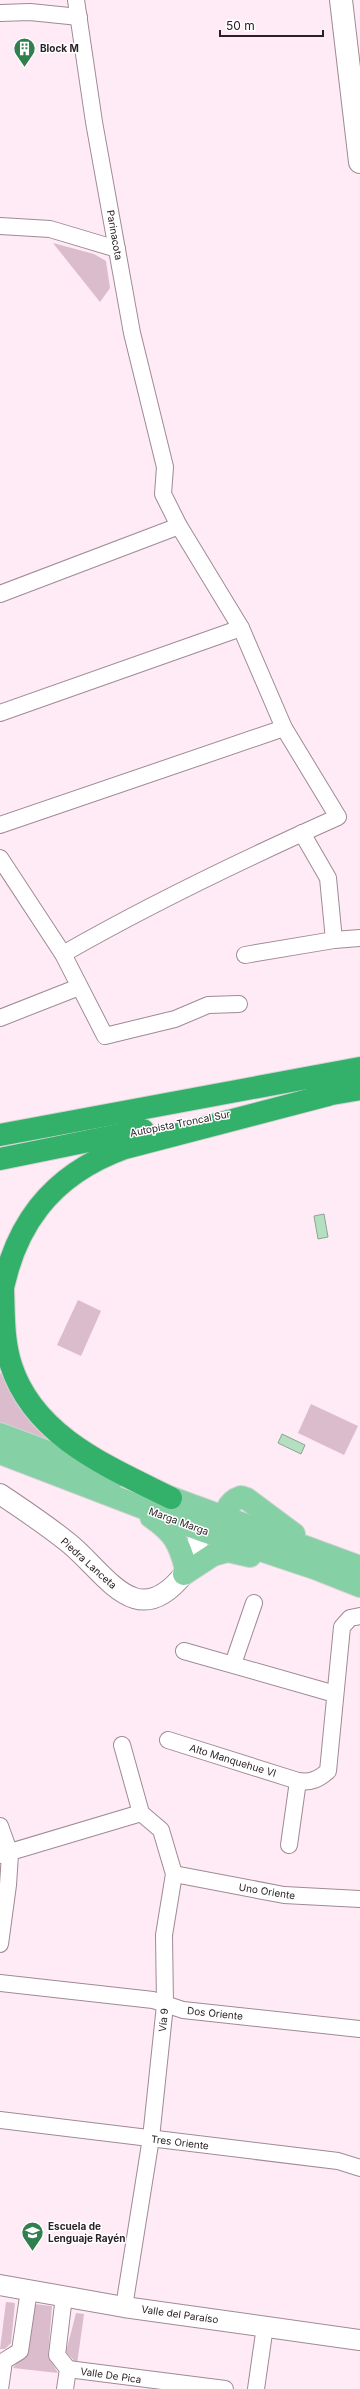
<svg xmlns="http://www.w3.org/2000/svg" width="360" height="2389" viewBox="0 0 360 2389" font-family="Inter,sans-serif">
<style>
.green{fill:#dbbccd}
.water{fill:#b4dfc0;stroke:#8ba692}
.lines{fill:none;stroke-linecap:round;stroke-linejoin:round}
.minor-casing{stroke:#9f8a95;stroke-width:18}
.tertiary-casing{stroke:#9f8a95;stroke-width:22}
.secondary-casing{stroke:#9f8a95;stroke-width:24}
.primary-casing{stroke:#d4d3d4;stroke-width:24}
.motorway-casing{stroke:#d4d3d4;stroke-width:24}
.minor{stroke:#fff;stroke-width:16}
.tertiary{stroke:#fff;stroke-width:20}
.secondary{stroke:#fff;stroke-width:22}
.primary{stroke:#85d0a5;stroke-width:22}
.motorway{stroke:#33b069;stroke-width:22}
.labels{text-anchor:middle;stroke-width:3;stroke-linejoin:round;paint-order:stroke}
.poi-label{font-size:10px;font-weight:bold;fill:#2a2126;stroke:#fff;text-anchor:start}
.street-label{font-size:10px;fill:#2a2126;stroke:#fff}
</style>
<rect width="100%" height="100%" fill="#feebf5"/>
<!-- green -->
<g class="green">
<path d="M 53,243 L 94,254 L 106,261 L 110,288 L 100,302 Z"/>
<path d="M 78,1300 L 101,1311 L 81,1356 L 57,1345 Z"/>
<path d="M 4,1369 C 19,1403 28,1420 56,1446 L 0,1424 L 0,1374 Z"/>
<path d="M 311,1404 L 358,1426 L 344,1455 L 298,1433 Z"/>
<path d="M 6,2302 L 15,2303 L 11,2343 L 5,2349 L 0,2349 Z"/>
<path d="M 34,2304 L 52,2306 L 48,2356 L 58,2373 L 13,2368 L 26,2353 Z"/>
<path d="M 76,2313 L 84,2314 L 77,2364 L 66,2352 Z"/>
</g>
<!-- water -->
<g class="water">
<path d="M 324,1214 L 328,1237 L 318,1239 L 314,1216 Z"/>
<path d="M 282,1434 L 305,1445 L 301,1454 L 278,1443 Z"/>
</g>
<g class="lines">
<defs>
<g id="minor">
<path d="M 0,13 L 30,12 L 79,17"/>
<path d="M 0,226 L 50,229 L 117,249"/>
<path d="M 0,594 L 179,526"/>
<path d="M 0,713 L 241,628"/>
<path d="M 0,825 L 284,728"/>
<path d="M 302,833 L 328,878 L 334,940"/>
<path d="M 0,858 L 63,954 L 105,1036 L 175,1019 L 208,1005 L 239,1004"/>
<path d="M 63,954 C 152,903 244,859 338,817 L 284,728 L 241,628 L 179,526 L 163,494 L 165,467 L 132,333 L 94,122 L 76,0"/>
<path d="M 245,955 L 334,940 L 360,938"/>
<path d="M 0,1018 L 79,987"/>
<path d="M 184,1651 L 335,1694"/>
<path d="M 233,1664 L 254,1603"/>
<path d="M 168,1740 L 298,1781 C 311,1783 319,1779 328,1771 L 342,1627 L 350,1618 L 360,1616"/>
<path d="M 122,1745 L 141,1813 L 161,1830 L 174,1874 L 164,1935 L 165,2005 L 151,2138 L 124,2307"/>
<path d="M 0,1826 L 10,1854 L 8,1885 L 0,1944"/>
<path d="M 289,1845 L 298,1781"/>
<path d="M 0,1855 L 141,1813"/>
<path d="M 174,1874 L 284,1895 L 360,1899"/>
<path d="M 0,1983 L 153,2000 L 183,2010 L 360,2029"/>
<path d="M 0,2120 L 338,2161 L 360,2168"/>
<path d="M 64,2296 L 57,2355 L 68,2369 L 65,2389"/>
<path d="M 68,2369 L 225,2389"/>
<path d="M 0,2389 L 4,2361 L 20,2351 L 29,2290"/>
<path d="M 256,2389 L 265,2326"/>
</g>
<g id="tertiary">
<path d="M 0,1494 C 24,1510 48,1526 70,1544 C 108,1576 137,1633 184,1574 L 209,1515"/>
<path d="M 0,2285 L 124,2307 L 360,2340"/>
</g>
<path id="secondary" d="M 341,0 L 360,162"/>
<g id="primary">
<path d="M 0,1434 L 115,1477"/>
<path d="M 0,1453 L 201,1530 L 317,1569 L 360,1586"/>
<path d="M 153,1491 L 360,1567"/>
<path d="M 151,1517 C 174,1533 179,1542 186,1569"/>
<path d="M 222,1531 C 223,1517 226,1502 241,1497 L 247,1499 L 294,1534"/>
<path d="M 184,1574 L 213,1555 L 228,1551 L 250,1556"/>
</g>
<g id="motorway">
<path d="M 314,1097 L 360,1089"/>
<path d="M 0,1135 L 360,1068"/>
<path d="M 0,1159 L 143,1130"/>
<path d="M 3,1289 C 4,1314 3,1340 11,1365 C 34,1437 109,1467 171,1498"/>
<path d="M 0,1304 C 12,1227 50,1175 125,1148 L 328,1095"/>
</g>
</defs>
<!-- minor casing -->
<use href="#minor" class="minor-casing"/>
<!-- tertiary casing -->
<use href="#tertiary" class="tertiary-casing"/>
<!-- secondary casing -->
<use href="#secondary" class="secondary-casing"/>
<!-- primary casing -->
<use href="#primary" class="primary-casing"/>
<!-- motorway casing -->
<use href="#motorway" class="motorway-casing"/>
<!-- minor -->
<use href="#minor" class="minor"/>
<!-- tertiary -->
<use href="#tertiary" class="tertiary"/>
<!-- secondary -->
<use href="#secondary" class="secondary"/>
<!-- primary -->
<use href="#primary" class="primary"/>
<!-- motorway -->
<use href="#motorway" class="motorway"/>
</g>
<!-- icons -->
<defs>
<symbol id="building-pin" viewBox="-11 -11 22 30"><path d="M0 17L-7.5 6A9.5 9.5 0 1 1 7.5 6Z" fill="#317f4f" stroke="#fff"/><path d="M-4-6H4V6H1V3H-1V6H-4ZM-2.5-4.3h1.7v1.8h-1.7ZM.8-4.3h1.7v1.8H.8ZM-2.5-1h1.7V.8h-1.7ZM.8-1h1.7V.8H.8Z" fill="#fff"/></symbol>
<symbol id="school-pin" viewBox="-11 -11 22 30"><path d="M0 17L-7.5 6A9.5 9.5 0 1 1 7.5 6Z" fill="#317f4f" stroke="#fff"/><path d="M0-5L7-2L0 1L-7-2ZM-4 1L0 2.5L4 1V4Q0 6-4 4Z" fill="#fff"/></symbol>
</defs>
<g fill-rule="evenodd">
<use href="#building-pin" x="12" y="36" width="25" height="34"/>
<use href="#school-pin" x="20" y="2220" width="25" height="34"/>
</g>
<g class="labels">
<!-- poi labels -->
<g class="poi-label">
<text x="40" y="52">Block M</text>
<text x="48" y="2230">Escuela de<tspan x="48" dy="12">Lenguaje Rayén</tspan></text>
</g>
<!-- street labels -->
<g class="street-label">
<text transform="translate(115 235) rotate(80)" y="4">Parinacota</text>
<text transform="translate(180 1123) rotate(-11)" y="4">Autopista Troncal Sur</text>
<text transform="translate(179 1521) rotate(20)" y="4">Marga Marga</text>
<text transform="translate(89 1563) rotate(42)" y="4">Piedra Lanceta</text>
<text transform="translate(233 1760) rotate(17)" y="4">Alto Manquehue VI</text>
<text transform="translate(267 1891) rotate(9)" y="4">Uno Oriente</text>
<text transform="translate(215 2013) rotate(6)" y="4">Dos Oriente</text>
<text transform="translate(163 2020) rotate(-84)" y="4">Vía 9</text>
<text transform="translate(180 2142) rotate(7)" y="4">Tres Oriente</text>
<text transform="translate(180 2314) rotate(8)" y="4">Valle del Paraíso</text>
<text transform="translate(111 2375) rotate(8)" y="4">Valle De Pica</text>
</g>
</g>
<!-- scale -->
<path d="M220 30v6h103v-6" fill="none" stroke="#2a2126" stroke-width="2"/>
<text x="226" y="30" font-size="12" fill="#2a2126" stroke="#ffffff" stroke-width="3" paint-order="stroke">50 m</text>
</svg>
